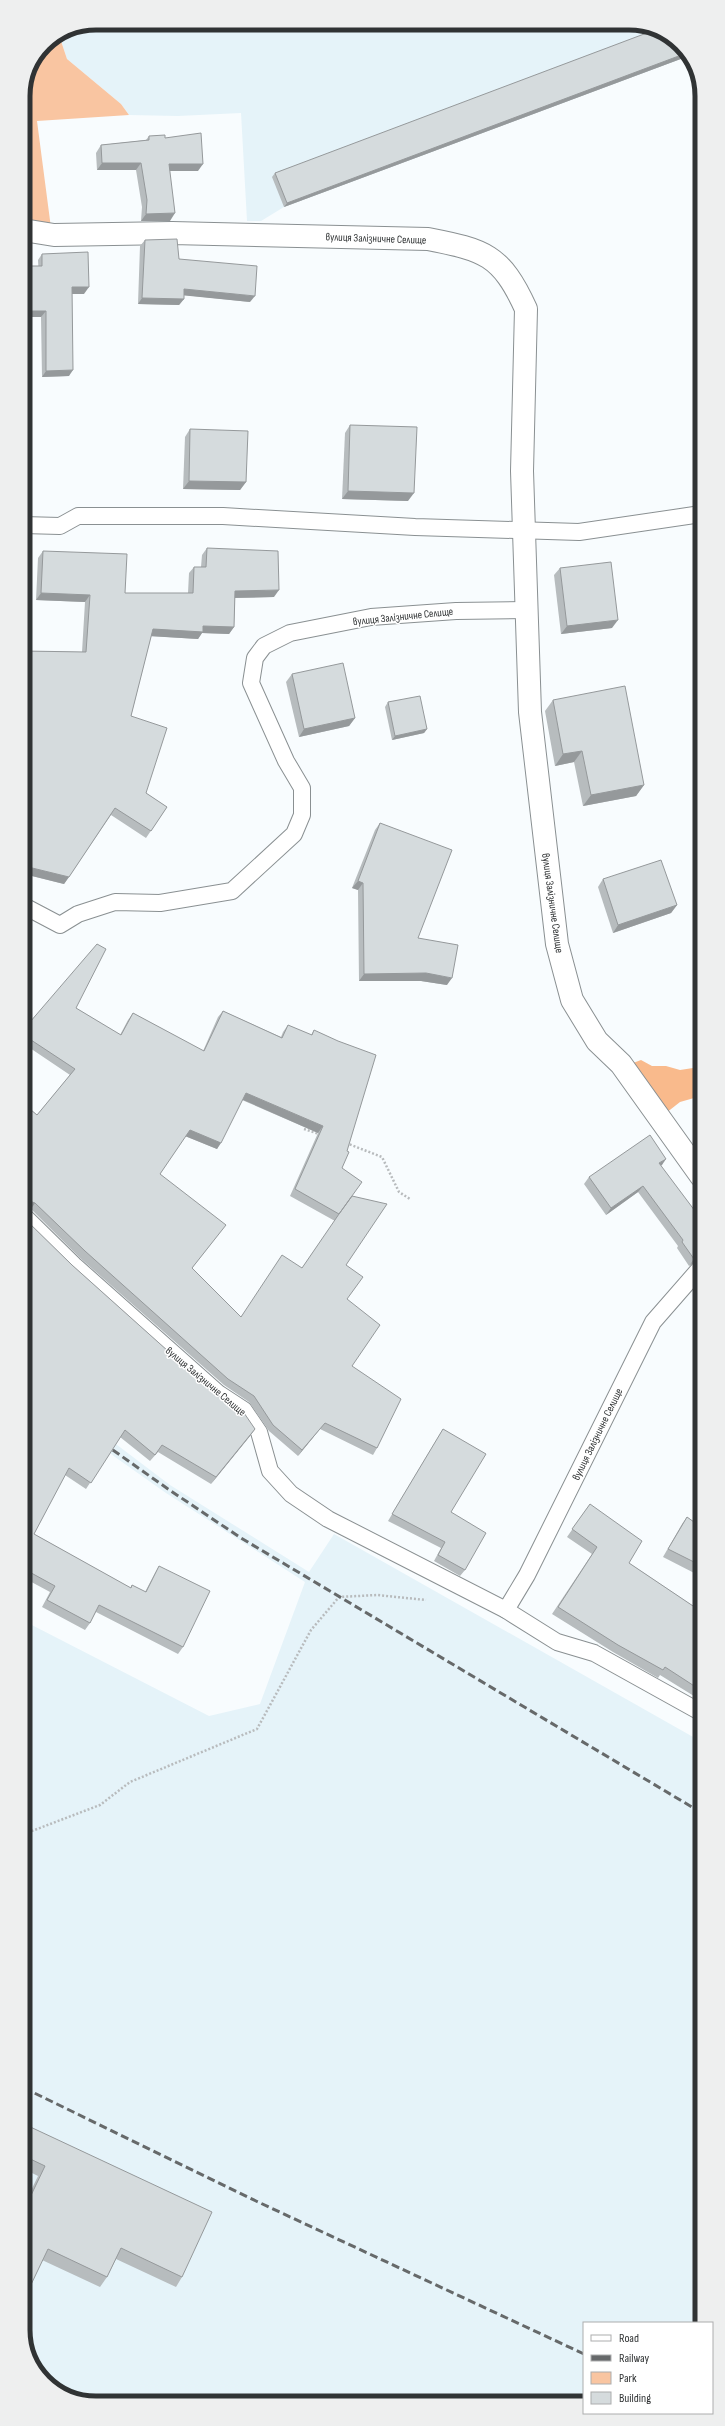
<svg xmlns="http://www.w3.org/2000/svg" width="725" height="2426" viewBox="0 0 725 2426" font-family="'Sofia Sans Condensed',sans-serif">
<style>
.built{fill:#e5f3f9}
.green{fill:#f9c5a1}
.forest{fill:#f9ba8c}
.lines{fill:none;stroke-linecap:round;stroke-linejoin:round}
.lane-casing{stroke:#8a9092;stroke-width:18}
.street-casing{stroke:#8a9092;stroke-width:24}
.path{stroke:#b8bbbd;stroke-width:2.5;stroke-dasharray:2 2;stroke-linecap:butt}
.lane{stroke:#fff;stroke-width:16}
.street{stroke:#fff;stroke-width:22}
.rail{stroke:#66696a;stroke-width:3;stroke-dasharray:8 4;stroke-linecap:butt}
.wall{fill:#b7bcbe;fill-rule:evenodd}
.shaded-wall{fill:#95999b}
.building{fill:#d5dbdd;stroke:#95999b;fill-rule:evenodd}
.labels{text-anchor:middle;stroke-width:3;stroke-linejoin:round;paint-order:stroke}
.street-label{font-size:11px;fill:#303334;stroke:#fff}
.rim{fill:none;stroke:#303334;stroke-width:5}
</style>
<rect width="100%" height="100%" fill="#f8fcfe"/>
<!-- built -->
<g class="built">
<path d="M 97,23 L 634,23 L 677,41 L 686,57 L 284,207 L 261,221 L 247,221 L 241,113 L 178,116 L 129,115 L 121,104 L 67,59 L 59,35 L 69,29 Z"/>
<path d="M 24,1371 L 59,1401 L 170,1485 L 309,1572 L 334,1534 L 702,1742 L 702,2323 L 584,2323 L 584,2402 L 91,2403 L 48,2385 L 24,2344 L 24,1621 L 209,1716 L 260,1704 L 305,1582 L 166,1493 L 115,1457 L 24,1383 Z"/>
</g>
<!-- green -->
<path class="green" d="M 59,35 L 67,59 L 121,104 L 129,115 L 37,121 L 51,228 L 23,222 L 23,96 L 29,68 L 45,44 Z"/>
<!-- forest -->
<path class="forest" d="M 641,1060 L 652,1066 L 666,1066 L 680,1070 L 693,1068 L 701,1063 L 701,1096 L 680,1102 L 666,1113 L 633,1063 Z"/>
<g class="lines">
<defs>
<g id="lane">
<path d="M 23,525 L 60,526 L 78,516 L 223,516 L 415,527 L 579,532 L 701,514"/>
<path d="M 24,906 L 60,925 L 78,914 L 115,902 L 160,903 L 232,891 L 294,834 L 302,815 L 302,788 L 286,761 L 251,683 L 255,658 L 264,646 L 290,633 L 371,617 L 456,611 L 526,610"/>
<path d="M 24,1216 L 74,1265 L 218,1393 L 244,1410 L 259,1432 L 270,1471 L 291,1494 L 328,1519 L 506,1610 L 557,1642 L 594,1653 L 702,1713"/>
<path d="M 506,1610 L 527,1575 L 653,1322 L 701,1267"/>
</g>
<path id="street" d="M 23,230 L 54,235 L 172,233 L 428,239 C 484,250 501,254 526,309 L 522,471 L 530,712 L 557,944 L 572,1000 L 597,1041 L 621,1064 L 701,1176"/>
</defs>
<!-- lane casing -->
<use href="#lane" class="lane-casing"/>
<!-- street casing -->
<use href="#street" class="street-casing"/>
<!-- path -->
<g class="path">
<path d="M 304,1129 L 319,1134"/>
<path d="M 346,1143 L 382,1157 L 399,1192 L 410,1199"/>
<path d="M 24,1834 L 100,1805 L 130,1782 L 257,1729 L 311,1630 L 339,1597 L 377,1595 L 426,1600"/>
</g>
<!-- lane -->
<use href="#lane" class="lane"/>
<!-- street -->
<use href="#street" class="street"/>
<!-- rail -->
<g class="rail">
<path d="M 103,1443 L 168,1489 L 241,1538 L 702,1813"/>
<path d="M 24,2088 L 256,2201 L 584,2354"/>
</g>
</g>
<!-- wall -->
<g class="wall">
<path d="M 677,41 L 686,57 L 284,207 L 272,177 L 275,173 Z"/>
<path d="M 149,136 L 165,138 L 198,171 L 169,171 L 170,221 L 141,221 L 142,207 L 136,170 L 97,170 L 96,153 L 101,145 L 146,140 Z"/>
<path d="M 145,240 L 179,259 L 250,302 L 184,295 L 184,299 L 179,305 L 138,304 L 140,246 Z"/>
<path d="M 42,254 L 84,294 L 72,294 L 69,376 L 42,377 L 41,317 L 38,260 Z"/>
<path d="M 350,425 L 408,501 L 342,499 L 345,433 Z"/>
<path d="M 190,429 L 246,482 L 240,490 L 183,489 L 185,437 Z"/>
<path d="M 207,548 L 274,597 L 235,598 L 234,627 L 229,634 L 202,633 L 198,639 L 151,636 L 131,716 L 146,793 L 167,807 L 146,838 L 111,815 L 64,884 L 24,874 L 23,651 L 82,652 L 85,602 L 36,600 L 38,558 L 43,551 L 125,593 L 188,593 L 189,573 L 194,567 L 201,567 L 202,555 Z"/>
<path d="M 560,568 L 612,628 L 561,634 L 554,575 Z"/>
<path d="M 292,674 L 355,718 L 349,726 L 299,737 L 286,682 Z"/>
<path d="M 553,700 L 644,785 L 636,796 L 583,806 L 574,762 L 555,766 L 545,711 Z"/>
<path d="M 388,702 L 427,729 L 424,733 L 392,740 L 385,707 Z"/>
<path d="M 380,823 L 418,938 L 447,985 L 421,981 L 359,981 L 358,890 L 352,888 L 375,830 Z"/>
<path d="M 603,879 L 677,905 L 671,913 L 613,933 L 598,887 Z"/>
<path d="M 76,1008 L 120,1035 L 128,1020 L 133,1013 L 203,1051 L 218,1017 L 223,1011 L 281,1037 L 283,1032 L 288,1025 L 311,1035 L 314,1030 L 347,1151 L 342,1168 L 342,1211 L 346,1265 L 347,1299 L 352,1366 L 377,1448 L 373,1455 L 320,1429 L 298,1456 L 269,1431 L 249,1402 L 224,1385 L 80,1258 L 31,1209 L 24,1207 L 24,1104 L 37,1115 L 70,1075 L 24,1044 L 24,1029 ZM 242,1100 L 318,1133 L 290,1196 L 335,1221 L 302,1268 L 240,1317 L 192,1268 L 221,1231 L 160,1174 L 185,1136 L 217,1149 Z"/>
<path d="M 661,1166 L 698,1258 L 689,1266 L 677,1248 L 678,1246 L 638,1192 L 606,1215 L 584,1184 L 589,1177 Z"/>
<path d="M 24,1218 L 72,1265 L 255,1429 L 250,1436 L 211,1484 L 158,1452 L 150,1461 L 120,1437 L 86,1489 L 65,1475 L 34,1534 L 130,1588 L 132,1585 L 145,1592 L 155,1573 L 159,1566 L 183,1647 L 178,1654 L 96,1612 L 90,1623 L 85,1630 L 42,1607 L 50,1592 L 24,1578 Z"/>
<path d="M 443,1429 L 451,1512 L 465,1570 L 460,1576 L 434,1561 L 441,1548 L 388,1521 Z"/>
<path d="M 590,1504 L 629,1563 L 702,1612 L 702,1701 L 660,1675 L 658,1678 L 613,1652 L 552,1614 L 592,1554 L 567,1537 Z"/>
<path d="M 687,1517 L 701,1527 L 702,1577 L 663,1557 L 682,1524 Z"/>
<path d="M 24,2124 L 182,2277 L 176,2287 L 116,2259 L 107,2277 L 100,2287 L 42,2260 L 27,2293 L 24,2296 L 24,2205 L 38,2176 L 24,2169 Z"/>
</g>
<!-- shaded-wall -->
<g class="shaded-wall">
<path d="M 684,54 L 686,57 L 284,207 L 287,203 Z"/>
<path d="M 102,163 L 141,163 L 136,170 L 97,170 Z"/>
<path d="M 169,164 L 203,164 L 198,171 L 164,171 Z"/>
<path d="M 175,213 L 170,221 L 141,221 L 146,214 Z"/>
<path d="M 72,287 L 89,287 L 84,294 L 68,294 Z"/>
<path d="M 184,289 L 255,296 L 250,302 L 180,295 Z"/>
<path d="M 142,298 L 184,299 L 179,305 L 138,304 Z"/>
<path d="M 23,311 L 46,311 L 41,317 L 23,317 Z"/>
<path d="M 73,370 L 69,376 L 42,377 L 46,371 Z"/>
<path d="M 189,481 L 246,482 L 240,490 L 183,489 Z"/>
<path d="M 348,491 L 414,493 L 408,501 L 342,499 Z"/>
<path d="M 28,500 L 23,507 L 23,501 Z"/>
<path d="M 279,590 L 274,597 L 230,598 L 235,591 Z"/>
<path d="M 41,593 L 90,595 L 85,602 L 36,600 Z"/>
<path d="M 618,620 L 612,628 L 561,634 L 567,626 Z"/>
<path d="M 203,626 L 234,627 L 229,634 L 202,633 L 198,639 L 148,636 L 153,629 Z"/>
<path d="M 355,718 L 349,726 L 299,737 L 304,729 Z"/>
<path d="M 427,729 L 424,733 L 392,740 L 395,736 Z"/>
<path d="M 582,751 L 574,762 L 555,766 L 563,754 Z"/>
<path d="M 644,785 L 636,796 L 583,806 L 591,795 Z"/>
<path d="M 24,866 L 69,877 L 64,884 L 24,874 Z"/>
<path d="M 358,881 L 363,883 L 358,890 L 352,888 Z"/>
<path d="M 677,905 L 671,913 L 613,933 L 618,925 Z"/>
<path d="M 426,973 L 452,978 L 447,985 L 421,981 L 359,981 L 364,974 Z"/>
<path d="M 246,1093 L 323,1126 L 318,1133 L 241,1099 Z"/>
<path d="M 190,1130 L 221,1143 L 217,1149 L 185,1136 Z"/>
<path d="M 666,1159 L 662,1165 L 655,1170 L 659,1163 Z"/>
<path d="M 643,1186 L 638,1192 L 606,1215 L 611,1208 Z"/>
<path d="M 27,1200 L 35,1203 L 31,1209 L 24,1207 L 24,1203 Z"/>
<path d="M 701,1253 L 701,1258 L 698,1258 L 689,1266 L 694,1259 Z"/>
<path d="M 325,1423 L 320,1429 L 298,1456 L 302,1450 Z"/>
<path d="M 255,1429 L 250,1436 L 211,1484 L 216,1477 Z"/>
</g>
<!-- building -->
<g class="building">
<path d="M 652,31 L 677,41 L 684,54 L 287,203 L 275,173 Z"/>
<path d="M 201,133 L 203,164 L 169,164 L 175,213 L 146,214 L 147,200 L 141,163 L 102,163 L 101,145 L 149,140 L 149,136 L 165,135 L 165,138 Z"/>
<path d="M 177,239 L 179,259 L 257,266 L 255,296 L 184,289 L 184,299 L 142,298 L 145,240 Z"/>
<path d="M 88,252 L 89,287 L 72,287 L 73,370 L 46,371 L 46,311 L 23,311 L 23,266 L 42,266 L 42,254 Z"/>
<path d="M 23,395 L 29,421 L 28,500 L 23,501 Z"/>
<path d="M 350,425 L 417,427 L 414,493 L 348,491 Z"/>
<path d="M 190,429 L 248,431 L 246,482 L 189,481 Z"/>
<path d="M 207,548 L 278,551 L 279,590 L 235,591 L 234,627 L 203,626 L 203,632 L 153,629 L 131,716 L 167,728 L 146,793 L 167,807 L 151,831 L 115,808 L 69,877 L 24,866 L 23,651 L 86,652 L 90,595 L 41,593 L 43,551 L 127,554 L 125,593 L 193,593 L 194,567 L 206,567 Z"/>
<path d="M 611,562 L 618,620 L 567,626 L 560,568 Z"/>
<path d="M 343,663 L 355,718 L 304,729 L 292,674 Z"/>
<path d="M 625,686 L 644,785 L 591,795 L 582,751 L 563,754 L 553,700 Z"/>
<path d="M 420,696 L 427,729 L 395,736 L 388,702 Z"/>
<path d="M 380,823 L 452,850 L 418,938 L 458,945 L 452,978 L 426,973 L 364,974 L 363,883 L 358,881 Z"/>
<path d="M 661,860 L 677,905 L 618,925 L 603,879 Z"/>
<path d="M 97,944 L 106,949 L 76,1008 L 121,1035 L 133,1013 L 204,1051 L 223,1011 L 282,1038 L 288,1025 L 312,1035 L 314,1030 L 338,1041 L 376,1055 L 347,1151 L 349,1152 L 342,1168 L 362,1182 L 339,1214 L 352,1196 L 387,1204 L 346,1265 L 363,1277 L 347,1299 L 380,1325 L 352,1366 L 401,1399 L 377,1448 L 325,1423 L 302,1450 L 273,1425 L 254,1396 L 228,1379 L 85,1251 L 35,1203 L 27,1200 L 24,1203 L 24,1104 L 37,1115 L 75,1069 L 25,1036 L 24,1038 L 24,1029 ZM 246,1093 L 323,1126 L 295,1189 L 339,1214 L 302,1268 L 282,1255 L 241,1317 L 192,1268 L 226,1225 L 160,1174 L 190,1130 L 221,1143 Z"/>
<path d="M 650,1135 L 666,1159 L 659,1163 L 701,1219 L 701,1253 L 694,1259 L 682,1242 L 683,1240 L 643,1186 L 611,1208 L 589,1177 Z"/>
<path d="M 24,1218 L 72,1265 L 216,1394 L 242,1410 L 255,1429 L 216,1477 L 162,1445 L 155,1455 L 125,1430 L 91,1483 L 69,1468 L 34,1534 L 131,1588 L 132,1585 L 146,1592 L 159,1566 L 210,1591 L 183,1647 L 99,1605 L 90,1623 L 47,1600 L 55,1586 L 24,1569 Z"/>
<path d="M 443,1429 L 486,1454 L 451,1512 L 486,1533 L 465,1570 L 438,1555 L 445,1542 L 392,1514 Z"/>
<path d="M 590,1504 L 642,1541 L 629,1563 L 702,1612 L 702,1691 L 665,1667 L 663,1670 L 618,1645 L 558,1607 L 597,1547 L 572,1529 Z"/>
<path d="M 687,1517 L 701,1527 L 702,1566 L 668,1549 Z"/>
<path d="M 24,2124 L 212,2212 L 182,2277 L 121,2248 L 107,2277 L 48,2249 L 27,2293 L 24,2292 L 24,2210 L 45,2166 L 24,2156 Z"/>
</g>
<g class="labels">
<!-- street labels -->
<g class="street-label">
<text transform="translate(376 238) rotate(2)" y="4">вулиця Залізничне Селище</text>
<text transform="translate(403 616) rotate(-6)" y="4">вулиця Залізничне Селище</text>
<text transform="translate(553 903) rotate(82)" y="4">вулиця Залізничне Селище</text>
<text transform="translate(206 1381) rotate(40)" y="4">вулиця Залізничне Селище</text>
<text transform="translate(597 1434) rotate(-64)" y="4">вулиця Залізничне Селище</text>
</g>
</g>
<!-- crop -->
<path d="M0 0H725V2426H0ZM96 30H629A66 66 0 0 1 695 96V2330A66 66 0 0 1 629 2396H96A66 66 0 0 1 30 2330V96A66 66 0 0 1 96 30Z" fill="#eeefef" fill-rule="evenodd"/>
<path class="rim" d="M96 30H629A66 66 0 0 1 695 96V2330A66 66 0 0 1 629 2396H96A66 66 0 0 1 30 2330V96A66 66 0 0 1 96 30Z"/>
<!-- legend -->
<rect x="583" y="2322" width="130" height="92" fill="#ffffff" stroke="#acadae"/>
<rect x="591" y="2335" width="20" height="6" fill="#ffffff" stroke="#acadae"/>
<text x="619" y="2342" font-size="12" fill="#303334">Road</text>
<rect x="591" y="2355" width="20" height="6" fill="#66696a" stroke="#acadae"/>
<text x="619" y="2362" font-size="12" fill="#303334">Railway</text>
<rect x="591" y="2372" width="20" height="12" fill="#f9c5a1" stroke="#acadae"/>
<text x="619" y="2382" font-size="12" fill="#303334">Park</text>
<rect x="591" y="2392" width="20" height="12" fill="#d5dbdd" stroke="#acadae"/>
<text x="619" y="2402" font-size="12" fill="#303334">Building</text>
</svg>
